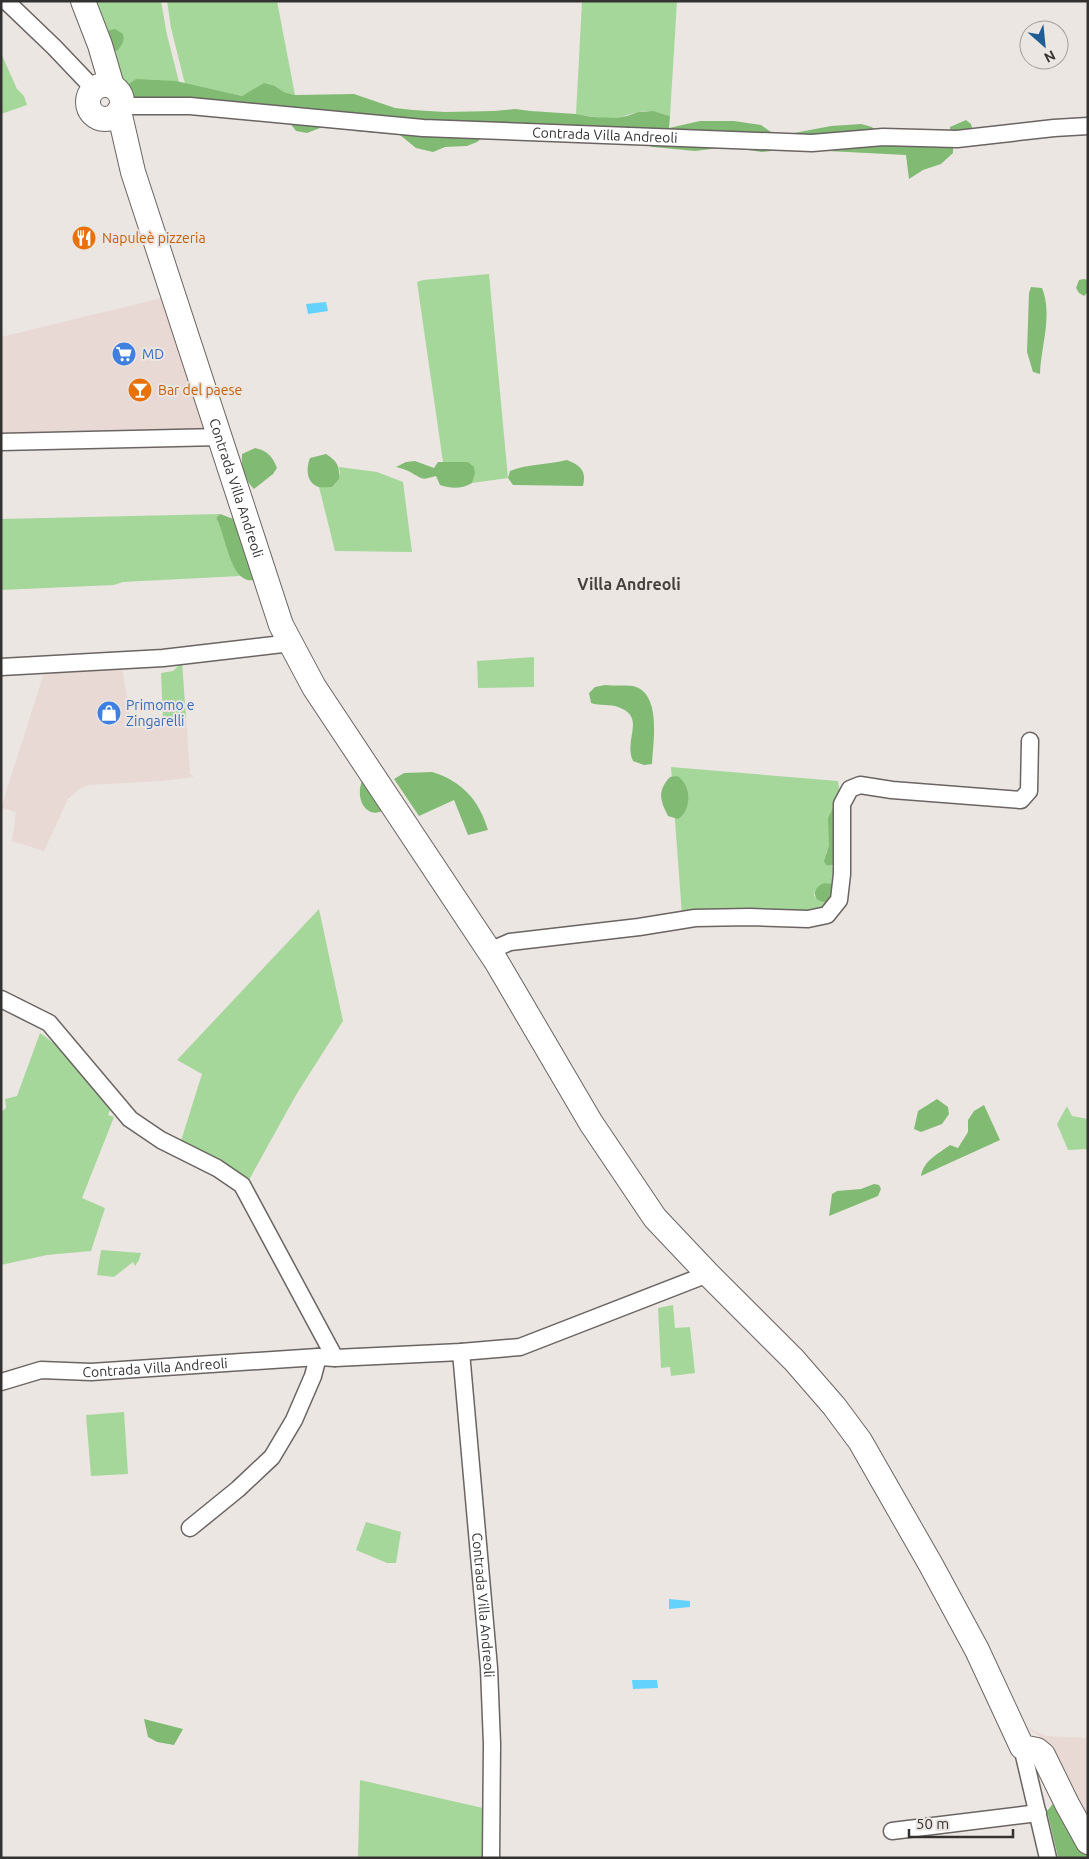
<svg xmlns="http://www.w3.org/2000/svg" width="1089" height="1859" viewBox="0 0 1089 1859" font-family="Ubuntu,sans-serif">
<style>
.built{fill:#e8d9d4}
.green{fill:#a6d79a}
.forest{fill:#81bb73}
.water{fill:#63d2fc}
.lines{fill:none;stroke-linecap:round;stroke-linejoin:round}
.street-casing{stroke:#6a6462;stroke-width:19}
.secondary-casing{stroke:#6a6462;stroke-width:26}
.street{stroke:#fff;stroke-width:16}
.secondary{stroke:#fff;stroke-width:24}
.labels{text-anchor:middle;stroke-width:4;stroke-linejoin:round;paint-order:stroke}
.street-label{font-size:14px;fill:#343231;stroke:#ece6e3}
.food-label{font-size:14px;fill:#c56008;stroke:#ece6e3;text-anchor:start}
.shop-label{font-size:14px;fill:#366cbe;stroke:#ece6e3;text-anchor:start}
.quarter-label{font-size:16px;font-weight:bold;fill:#45403e;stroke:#ece6e3}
</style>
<rect width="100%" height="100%" fill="#ece6e3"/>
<!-- built -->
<g class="built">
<path d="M 166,297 L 210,434 L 1,439 L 1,337 Z"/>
<path d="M 122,668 L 131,722 L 186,717 L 190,774 L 194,777 L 162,781 L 88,785 L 79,789 L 68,799 L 44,851 L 12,841 L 16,812 L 1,808 L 44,673 Z"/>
<path d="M 1025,1726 L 1046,1736 L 1088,1738 L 1088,1818 L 1060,1765 L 1056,1752 L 1050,1744 Z"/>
</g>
<!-- green -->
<g class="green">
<path d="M 94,1 L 161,1 L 167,35 L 179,82 L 128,95 L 129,104 Z"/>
<path d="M 167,1 L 277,1 L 295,95 L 284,92 L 275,86 L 242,96 L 185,84 L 171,28 Z"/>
<path d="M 582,1 L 677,1 L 670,116 C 660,113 649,109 639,112 C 631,113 624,117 616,118 C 602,119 589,116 576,114 Z"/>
<path d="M 1,53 L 17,89 L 24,96 L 27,105 L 1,114 Z"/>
<path d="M 489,274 L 508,478 L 472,483 L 475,474 L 468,462 L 443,462 L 417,282 L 423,280 Z"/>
<path d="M 339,467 L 377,472 L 403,482 L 412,552 L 335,551 L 319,487 L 332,487 L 340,473 Z"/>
<path d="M 220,514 L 216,518 C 227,537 228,558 240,576 L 123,582 L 114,585 L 1,590 L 1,519 Z"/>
<path d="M 534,657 L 534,687 L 478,688 L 477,661 Z"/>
<path d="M 182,662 L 186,717 L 163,719 L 161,673 L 173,671 Z"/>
<path d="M 671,767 L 838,781 L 841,801 L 836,802 L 829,818 L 829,845 L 826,853 L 832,867 L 840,866 L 836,884 L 824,883 L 815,890 L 814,895 L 817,900 L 832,902 L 815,914 L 682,915 Z"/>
<path d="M 319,909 L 343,1021 L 296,1095 L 245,1187 L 180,1144 L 202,1074 L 177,1060 Z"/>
<path d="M 40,1033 C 69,1052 89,1083 110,1110 L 108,1115 L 114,1117 L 82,1198 L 105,1208 L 91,1251 L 47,1255 L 1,1265 L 1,1112 L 6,1108 L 5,1099 L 17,1096 Z"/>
<path d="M 1067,1106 L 1072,1116 L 1088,1119 L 1088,1149 L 1068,1150 L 1057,1124 Z"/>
<path d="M 101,1250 L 141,1253 L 139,1260 L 135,1266 L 133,1262 L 114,1277 L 97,1275 Z"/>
<path d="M 673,1305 L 675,1328 L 690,1327 L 695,1373 L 671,1376 L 670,1367 L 661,1368 L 658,1308 Z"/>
<path d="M 124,1412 L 128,1474 L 91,1476 L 86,1415 Z"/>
<path d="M 366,1522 L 401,1532 L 396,1563 L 387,1563 L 356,1550 Z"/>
<path d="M 360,1780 L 483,1808 L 483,1858 L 358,1858 Z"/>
</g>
<!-- forest -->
<g class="forest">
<path d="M 115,29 L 123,34 C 125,41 122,45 117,51 L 111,48 L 106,33 L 110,30 Z"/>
<path d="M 136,79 L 176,81 L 242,96 L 264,83 L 275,86 L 284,92 L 295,95 L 354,94 L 395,108 L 413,110 L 445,112 L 494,111 L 515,109 L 531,111 L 576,114 L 593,117 L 616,118 L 627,116 L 638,112 L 653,111 L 670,116 L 669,128 L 700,121 L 734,121 L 761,125 L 774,134 L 794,133 L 831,126 L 861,124 L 872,127 L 880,135 L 953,142 L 953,153 L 941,164 L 923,170 L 909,179 L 906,155 L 788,149 L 762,152 L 727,147 L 695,151 L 653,147 L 637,143 L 483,137 L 477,142 L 467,146 L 445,147 L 433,152 L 416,148 L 400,135 L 355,131 L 340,124 L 328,123 L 320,128 L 307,133 L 296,131 L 286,118 L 208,112 L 130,114 L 126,86 Z"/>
<path d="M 966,120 L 971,124 L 973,131 L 950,133 L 950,127 Z"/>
<path d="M 1084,279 L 1088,280 L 1088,292 L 1084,296 L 1079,293 L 1076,288 L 1079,280 Z"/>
<path d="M 1031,287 L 1042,288 C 1053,315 1041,346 1040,374 L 1033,372 L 1027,352 L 1029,293 Z"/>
<path d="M 255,448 C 268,451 272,456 277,468 L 273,474 L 254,489 C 244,479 241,468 242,454 Z"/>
<path d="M 326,454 C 337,461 340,466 339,479 L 332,487 C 328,487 322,488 319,487 C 306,483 306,468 310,458 Z"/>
<path d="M 567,460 C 580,465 587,471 583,486 L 513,485 L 508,478 L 510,471 C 526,464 548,465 567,460 Z"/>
<path d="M 415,461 L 434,468 L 438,462 L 468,462 L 474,467 L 475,474 L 472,483 C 461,489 452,489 440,485 L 436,476 C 421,480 424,480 412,473 C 407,470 401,468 396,467 L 406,462 Z"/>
<path d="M 220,514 L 239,521 L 257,580 C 253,580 248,581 245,579 C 229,572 225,533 216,518 Z"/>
<path d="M 605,685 C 614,686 624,685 633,686 C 662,693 653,742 652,764 L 644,765 L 633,761 C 623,739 647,717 618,707 C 610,704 600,706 591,703 L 589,693 L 595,687 Z"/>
<path d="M 432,772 C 462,781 479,800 488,830 L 468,835 L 454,800 L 419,816 L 394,779 L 404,773 Z"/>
<path d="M 365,775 L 388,808 C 365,824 352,795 365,775 Z"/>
<path d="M 677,776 C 692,785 692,810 678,819 L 668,816 C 660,800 657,791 670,777 Z"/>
<path d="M 836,802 L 840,866 L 826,865 L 824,861 L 829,845 L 828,818 Z"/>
<path d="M 824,883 L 836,884 L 836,891 L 827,903 L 817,900 C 812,891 816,887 824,883 Z"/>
<path d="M 937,1099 L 948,1107 L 949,1114 L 942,1124 L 921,1132 L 914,1129 L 918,1111 Z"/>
<path d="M 984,1105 L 1000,1140 L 921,1176 C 924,1160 938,1154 950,1145 L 958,1148 L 968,1132 L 968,1120 L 974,1111 Z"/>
<path d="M 874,1184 L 879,1185 L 881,1189 L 878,1196 L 829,1216 L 832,1194 L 837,1191 L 861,1189 Z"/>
<path d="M 144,1719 L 183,1729 L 174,1745 L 157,1742 L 148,1737 Z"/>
<path d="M 1057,1799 L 1088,1849 L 1088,1858 L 1058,1857 L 1047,1811 Z"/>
</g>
<!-- water -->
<g class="water">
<path d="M 326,302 L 328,311 L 308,314 L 306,304 Z"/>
<path d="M 669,1599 L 690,1601 L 690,1607 L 669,1609 Z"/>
<path d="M 632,1680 L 657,1680 L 658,1688 L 633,1689 Z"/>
</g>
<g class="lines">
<defs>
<g id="street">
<path d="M 6,1 L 54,47 L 94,89"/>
<path id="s1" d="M 122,106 L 190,106 L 423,128 L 812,143 L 883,137 L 957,139 L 1054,128 L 1088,126"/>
<path d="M 1,442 L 220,437"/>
<path d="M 1,667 L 163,658 L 291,643"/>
<path d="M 489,951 L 510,942 L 639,927 L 695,918 L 750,917 L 808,919 L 827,915 L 839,900 L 842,874 L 842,804 L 850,789 L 860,785 L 892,790 L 1021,800 L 1029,791 L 1030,741"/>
<path d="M 1,999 L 49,1023 L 130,1119 L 161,1140 L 217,1168 L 242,1185 L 335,1358"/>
<path id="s2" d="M 461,1352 L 489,1668 L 492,1744 L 491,1858"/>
<path id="s3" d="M 1,1382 L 41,1370 L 91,1372 L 318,1357 L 335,1358 L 461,1352 L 520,1347 L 708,1274"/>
<path d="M 190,1528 L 238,1489 L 272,1457 L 294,1420 L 313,1376 L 318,1357"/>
<path d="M 1022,1747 L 1048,1858"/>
<path d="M 892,1831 L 1038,1813"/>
</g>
<g id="secondary">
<path d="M 83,1 L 100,45 L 112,86"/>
<circle cx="105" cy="102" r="17"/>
<path id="s4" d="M 119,111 L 133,172 L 281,625 L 314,687 L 496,961 L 591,1123 L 655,1218 L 708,1274 L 794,1360 L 834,1406 L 860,1441 L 931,1565 L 977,1650 L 1022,1747 L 1037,1750 L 1043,1755 L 1067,1804 L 1088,1842"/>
</g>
</defs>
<!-- street casing -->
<use href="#street" class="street-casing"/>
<!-- secondary casing -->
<use href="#secondary" class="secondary-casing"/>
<!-- street -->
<use href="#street" class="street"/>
<!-- secondary -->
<use href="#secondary" class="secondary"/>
</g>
<!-- icons -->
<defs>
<symbol id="restaurant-disc" viewBox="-11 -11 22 22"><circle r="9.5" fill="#e8710a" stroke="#ece6e3"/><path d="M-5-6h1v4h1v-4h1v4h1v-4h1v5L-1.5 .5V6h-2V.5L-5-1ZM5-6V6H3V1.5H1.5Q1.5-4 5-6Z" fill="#fff"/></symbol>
<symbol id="supermarket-disc" viewBox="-11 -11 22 22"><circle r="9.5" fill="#3f7fe0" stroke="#ece6e3"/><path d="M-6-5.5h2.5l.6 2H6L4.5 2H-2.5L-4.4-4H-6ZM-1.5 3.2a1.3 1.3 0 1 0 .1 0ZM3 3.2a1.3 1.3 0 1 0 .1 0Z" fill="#fff"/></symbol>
<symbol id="bar-disc" viewBox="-11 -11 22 22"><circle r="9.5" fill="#e8710a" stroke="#ece6e3"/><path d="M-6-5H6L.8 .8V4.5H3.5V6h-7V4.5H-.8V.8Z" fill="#fff"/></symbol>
<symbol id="shop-disc" viewBox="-11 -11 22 22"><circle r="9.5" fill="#3f7fe0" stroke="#ece6e3"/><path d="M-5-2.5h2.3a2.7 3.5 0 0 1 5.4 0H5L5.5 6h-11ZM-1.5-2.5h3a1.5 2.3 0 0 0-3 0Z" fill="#fff"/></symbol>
</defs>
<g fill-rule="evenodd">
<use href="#restaurant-disc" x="70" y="224" width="28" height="28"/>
<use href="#supermarket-disc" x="110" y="340" width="28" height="28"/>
<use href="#bar-disc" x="126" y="376" width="28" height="28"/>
<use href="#shop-disc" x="95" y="699" width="28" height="28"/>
</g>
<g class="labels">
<!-- street labels -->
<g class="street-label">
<text dy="5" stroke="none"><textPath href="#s1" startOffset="484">Contrada Villa Andreoli</textPath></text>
<text dy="5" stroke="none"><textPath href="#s4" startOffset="395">Contrada Villa Andreoli</textPath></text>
<text dy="5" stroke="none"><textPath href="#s3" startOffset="156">Contrada Villa Andreoli</textPath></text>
<text dy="5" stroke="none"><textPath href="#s2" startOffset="254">Contrada Villa Andreoli</textPath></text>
</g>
<!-- food labels -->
<g class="food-label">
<text x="102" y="243">Napuleè pizzeria</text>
<text x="158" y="395">Bar del paese</text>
</g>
<!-- shop labels -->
<g class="shop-label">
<text x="142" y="359">MD</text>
<text x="126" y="710">Primomo e<tspan x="126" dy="16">Zingarelli</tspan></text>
</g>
<!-- quarter labels -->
<g class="quarter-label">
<text x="629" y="590">Villa Andreoli</text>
</g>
</g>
<!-- border -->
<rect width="1089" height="1859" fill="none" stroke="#343231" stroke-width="5"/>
<!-- north arrow -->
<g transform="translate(1044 45) rotate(153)"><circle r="24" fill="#ece6e3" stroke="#a29e9c"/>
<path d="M0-4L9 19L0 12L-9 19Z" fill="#1f5e94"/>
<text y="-8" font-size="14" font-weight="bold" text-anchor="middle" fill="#343231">N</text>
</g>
<!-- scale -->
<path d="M909 1829v8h104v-8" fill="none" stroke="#343231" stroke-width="2.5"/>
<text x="916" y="1829" font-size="15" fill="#343231" stroke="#ece6e3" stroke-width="4" paint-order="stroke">50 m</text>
</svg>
